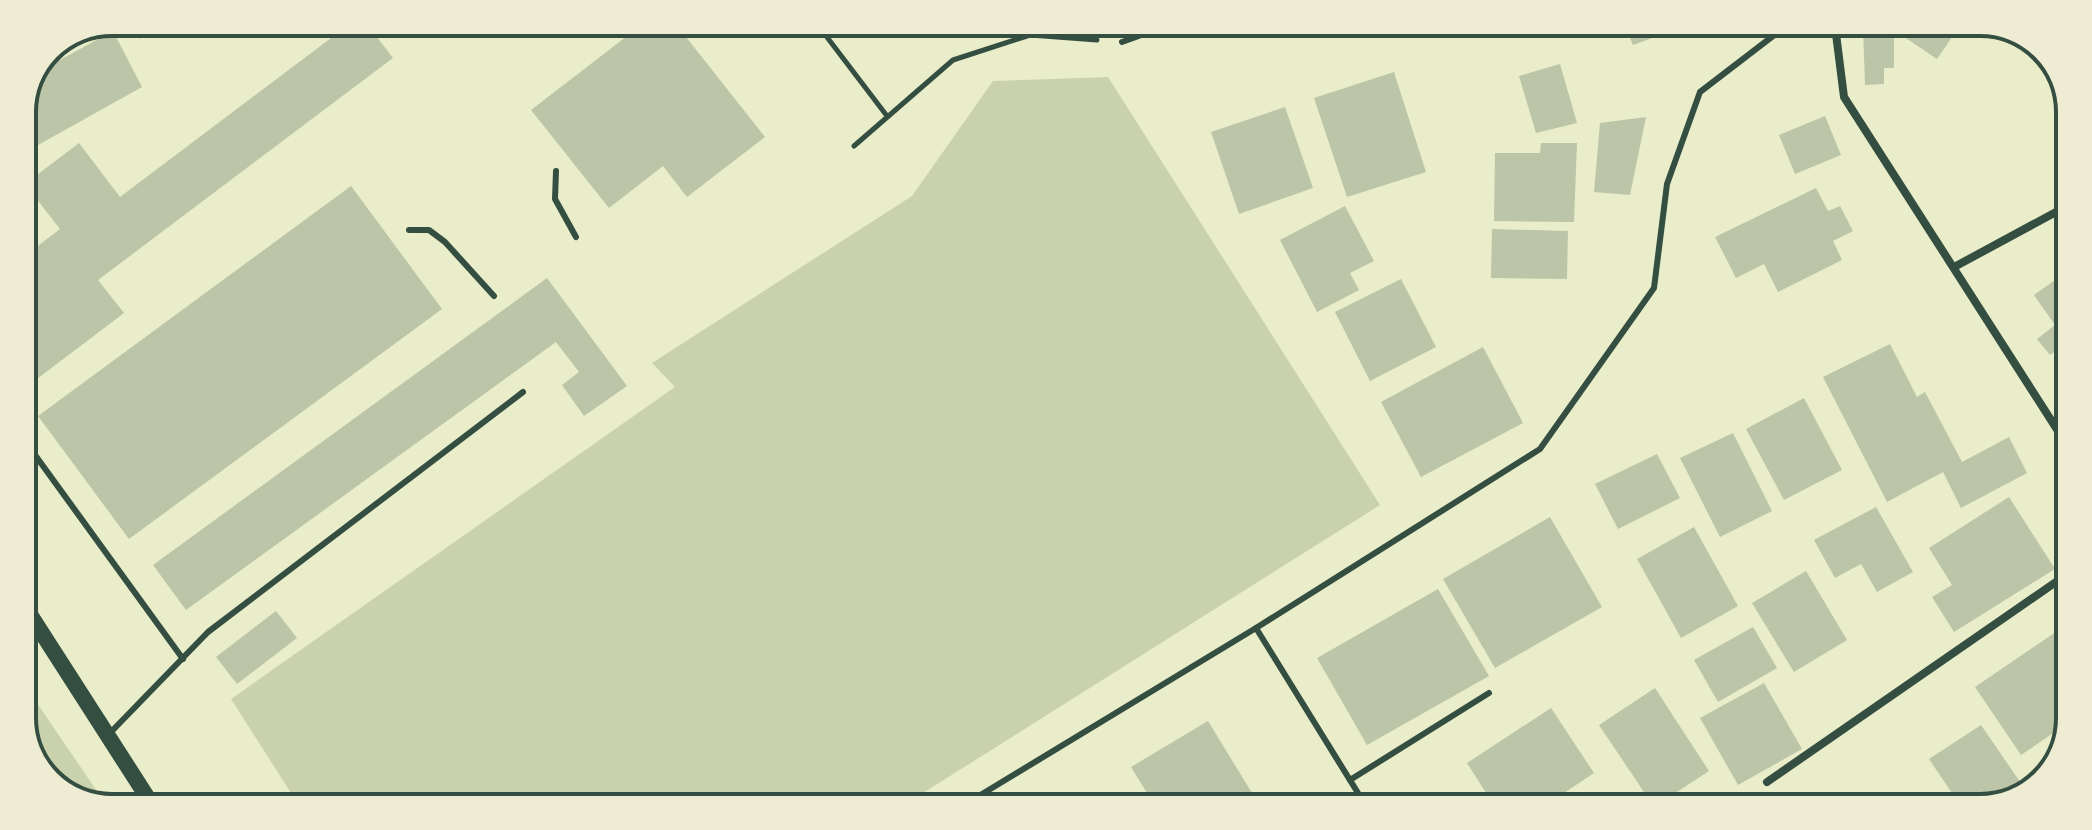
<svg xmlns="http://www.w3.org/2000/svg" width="2092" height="830" viewBox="0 0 2092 830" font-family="Cabin,sans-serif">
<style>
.green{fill:#cad2ad}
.building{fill:#bcc5a7}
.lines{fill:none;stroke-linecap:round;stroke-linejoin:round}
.path{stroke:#344e41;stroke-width:5}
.service{stroke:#344e41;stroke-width:6}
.minor{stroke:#344e41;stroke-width:8}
.secondary{stroke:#344e41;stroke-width:16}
.rim{fill:none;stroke:#344e41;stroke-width:4}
</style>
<rect width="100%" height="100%" fill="#e9edc9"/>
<!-- green -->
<g class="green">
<path d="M 1108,77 L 1380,505 L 904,805 L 298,804 L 231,699 L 675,387 L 652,363 L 912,196 L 993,81 Z"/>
<path d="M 22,681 L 105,803 C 61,803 31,767 22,725 C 20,712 22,695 22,681 Z"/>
</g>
<!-- building -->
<g class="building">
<path d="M 130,22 L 169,22 L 140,39 Z"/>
<path d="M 351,23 L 366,23 L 393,58 L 98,280 L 124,313 L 25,388 L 22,249 L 26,255 L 60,229 L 25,184 L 79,143 L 120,197 Z"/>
<path d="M 644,23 L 675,23 L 765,137 L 687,197 L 663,166 L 609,208 L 531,110 Z"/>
<path d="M 1625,26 L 1676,26 L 1677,29 L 1633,45 Z"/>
<path d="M 1863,27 L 1894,27 L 1894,68 L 1884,68 L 1884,84 L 1865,85 Z"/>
<path d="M 1896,27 L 1959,27 L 1937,59 L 1894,30 Z"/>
<path d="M 113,31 L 142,87 L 22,154 L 22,106 L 38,72 Z"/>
<path d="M 1560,64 L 1577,123 L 1536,133 L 1519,76 Z"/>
<path d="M 1394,72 L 1426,172 L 1347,197 L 1314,98 Z"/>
<path d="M 1285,107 L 1313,188 L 1239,214 L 1211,132 Z"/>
<path d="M 1825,116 L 1841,155 L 1795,174 L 1779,135 Z"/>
<path d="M 1646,117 L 1630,195 L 1594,192 L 1600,123 Z"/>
<path d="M 1541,143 L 1577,143 L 1574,222 L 1494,221 L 1495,153 L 1540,153 Z"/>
<path d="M 351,186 L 442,309 L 129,539 L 38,416 Z"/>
<path d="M 1816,188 L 1828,211 L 1840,206 L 1853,231 L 1833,241 L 1842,260 L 1778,292 L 1764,264 L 1736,278 L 1715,237 Z"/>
<path d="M 1345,206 L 1374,261 L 1350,273 L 1359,290 L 1317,312 L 1280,240 Z"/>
<path d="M 1492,229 L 1568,231 L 1567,279 L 1491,278 Z"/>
<path d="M 2069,270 L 2068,342 L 2050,355 L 2037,339 L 2055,325 L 2034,295 Z"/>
<path d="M 547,278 L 627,386 L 584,416 L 562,385 L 579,372 L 556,342 L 186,610 L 153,565 Z"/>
<path d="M 1401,279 L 1436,347 L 1370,381 L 1335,312 Z"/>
<path d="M 1890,344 L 1917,397 L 1925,392 L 1962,462 L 2009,437 L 2027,473 L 1961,508 L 1943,472 L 1887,502 L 1823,377 Z"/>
<path d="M 1483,347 L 1523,423 L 1421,477 L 1381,402 Z"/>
<path d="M 1804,398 L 1842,470 L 1784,500 L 1746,429 Z"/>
<path d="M 1733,433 L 1772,511 L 1720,537 L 1680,458 Z"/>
<path d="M 1657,454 L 1680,498 L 1618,529 L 1595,484 Z"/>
<path d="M 2009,497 L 2055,569 L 1954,632 L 1932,597 L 1952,585 L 1929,548 Z"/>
<path d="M 1876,507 L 1913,572 L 1877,592 L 1861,564 L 1835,578 L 1814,540 Z"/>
<path d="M 1550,517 L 1602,607 L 1495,668 L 1443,579 Z"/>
<path d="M 1694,527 L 1738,606 L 1681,638 L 1637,559 Z"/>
<path d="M 1806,571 L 1847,640 L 1794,672 L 1752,603 Z"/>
<path d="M 1438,589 L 1489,676 L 1367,745 L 1317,658 Z"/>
<path d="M 276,611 L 297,638 L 237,684 L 216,657 Z"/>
<path d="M 2066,625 L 2065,725 L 2021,755 L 1975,687 Z"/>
<path d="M 1753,627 L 1777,668 L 1718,702 L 1694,660 Z"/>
<path d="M 1764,683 L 1802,749 L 1738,785 L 1700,718 Z"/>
<path d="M 1655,688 L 1709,771 L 1654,807 L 1599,725 Z"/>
<path d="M 1551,708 L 1594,773 L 1543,807 L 1495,807 L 1467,763 Z"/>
<path d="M 1208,721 L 1260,806 L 1155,806 L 1131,767 Z"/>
<path d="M 1981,725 L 2027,792 L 1981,808 L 1962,808 L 1929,759 Z"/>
<path d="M 1124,792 L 1133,806 L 1103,806 Z"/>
</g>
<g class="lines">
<!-- path -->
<g class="path">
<path d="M 817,24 L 887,116"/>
<path d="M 854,146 L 953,60 L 1030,35 L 1097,40"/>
</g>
<!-- service -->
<g class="service">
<path d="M 1122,42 L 1169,25"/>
<path d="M 556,171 L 555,199 L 576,237"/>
<path d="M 409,230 L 429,230 L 445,242 L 494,296"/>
<path d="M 22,437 L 183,659"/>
<path d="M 1256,628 L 1366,806"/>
<path d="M 110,733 L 208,632 L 523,392"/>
<path d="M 1350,780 L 1489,693"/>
<path d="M 964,805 L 1256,628 L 1540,449 L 1654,288 L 1667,184 L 1700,92 L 1786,26"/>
</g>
<!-- minor -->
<g class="minor">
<path d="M 1835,26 L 1844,97 L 2067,445"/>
<path d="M 1956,266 L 2069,205"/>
<path d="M 1767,782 L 2066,575"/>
</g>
<!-- secondary -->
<path class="secondary" d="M 22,602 L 151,803"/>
</g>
<!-- crop -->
<path d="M0 0H2092V830H0ZM112 36H1980A76 76 0 0 1 2056 112V718A76 76 0 0 1 1980 794H112A76 76 0 0 1 36 718V112A76 76 0 0 1 112 36Z" fill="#eeecd3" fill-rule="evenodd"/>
<path class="rim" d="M112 36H1980A76 76 0 0 1 2056 112V718A76 76 0 0 1 1980 794H112A76 76 0 0 1 36 718V112A76 76 0 0 1 112 36Z"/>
</svg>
